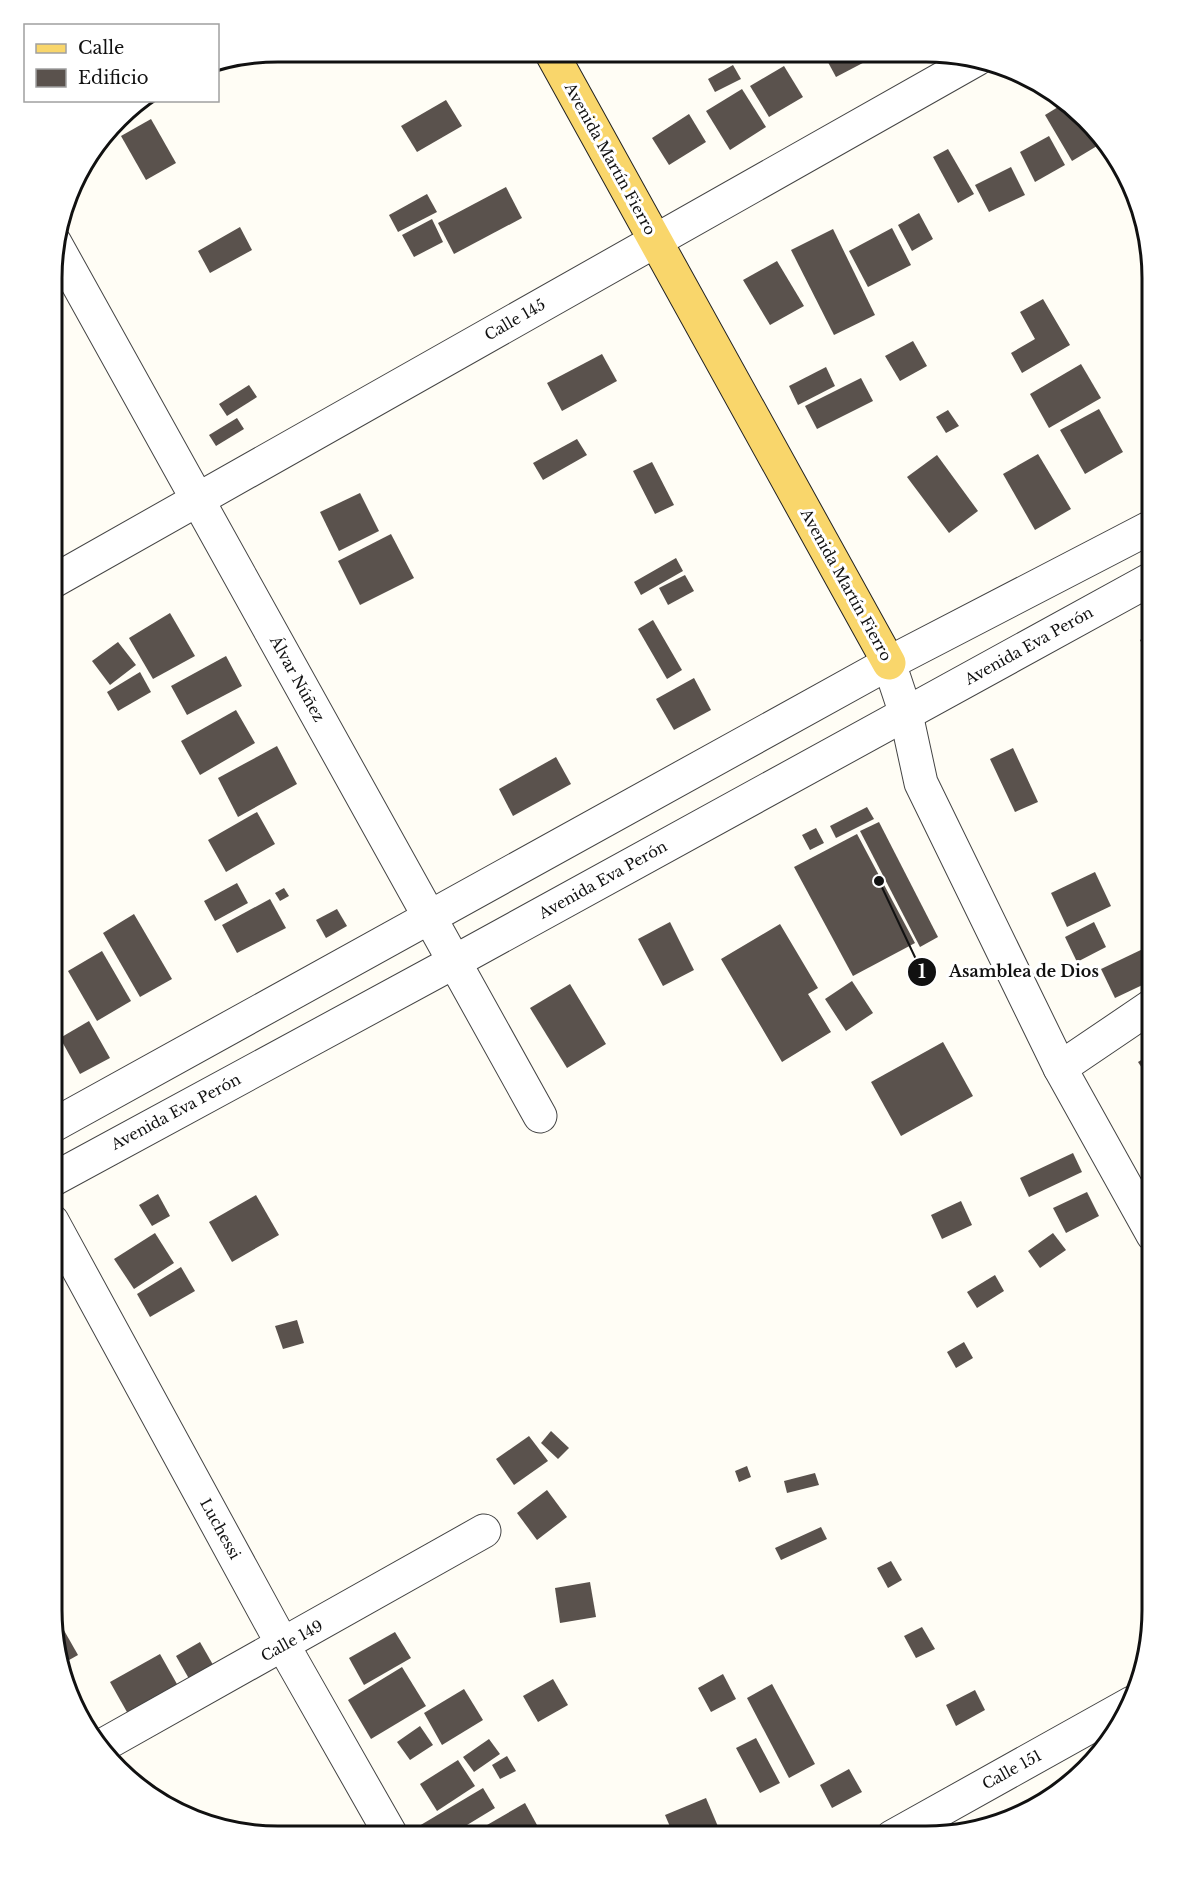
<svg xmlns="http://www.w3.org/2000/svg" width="1204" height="1888" viewBox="0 0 1204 1888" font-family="'Libre Baskerville',serif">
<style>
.building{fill:#5a524d}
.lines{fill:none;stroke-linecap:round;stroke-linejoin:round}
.minor-casing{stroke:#444;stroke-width:35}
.major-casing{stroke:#222;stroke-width:35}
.minor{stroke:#fff;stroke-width:33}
.major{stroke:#f9d66b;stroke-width:33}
.labels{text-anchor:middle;stroke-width:6;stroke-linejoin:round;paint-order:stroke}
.street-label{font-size:15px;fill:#111;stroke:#fff}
.rim{fill:none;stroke:#111;stroke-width:3}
.leader{fill:none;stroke:#111;stroke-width:2}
.callout-dot{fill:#111;stroke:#fff;stroke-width:2}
.mark-label{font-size:18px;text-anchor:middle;font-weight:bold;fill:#fff}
.callout-label{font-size:16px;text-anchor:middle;font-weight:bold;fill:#111;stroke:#fff;stroke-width:6;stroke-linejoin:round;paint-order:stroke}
</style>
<rect width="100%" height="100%" fill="#fffdf5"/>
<!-- building -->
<g class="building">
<path d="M 367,51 L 394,51 L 374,63 Z"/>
<path d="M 631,52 L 646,52 L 634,58 Z"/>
<path d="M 823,53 L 877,53 L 878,55 L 836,77 Z"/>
<path d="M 733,65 L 741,79 L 715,92 L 708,79 Z"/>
<path d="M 784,66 L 803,97 L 769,117 L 750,86 Z"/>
<path d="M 742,89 L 766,127 L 730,150 L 706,111 Z"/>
<path d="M 139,100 L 141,103 L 123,115 L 128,107 Z"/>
<path d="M 446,100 L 462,126 L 417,152 L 401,126 Z"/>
<path d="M 1068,101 L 1107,140 L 1072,161 L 1045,115 Z"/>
<path d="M 689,114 L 706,142 L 669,165 L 652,138 Z"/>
<path d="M 151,119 L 176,163 L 146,180 L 121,136 Z"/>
<path d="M 1049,136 L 1065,165 L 1035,182 L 1020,152 Z"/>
<path d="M 948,149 L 974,194 L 958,203 L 933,157 Z"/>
<path d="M 1011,167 L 1025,195 L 989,212 L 975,185 Z"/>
<path d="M 506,187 L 522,218 L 454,254 L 438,223 Z"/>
<path d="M 427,194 L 437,212 L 398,232 L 389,215 Z"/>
<path d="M 919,213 L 933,239 L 912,251 L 898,225 Z"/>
<path d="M 432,219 L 443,242 L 414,257 L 402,235 Z"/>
<path d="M 240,227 L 252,250 L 210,273 L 198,251 Z"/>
<path d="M 892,228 L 911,265 L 868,287 L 849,251 Z"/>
<path d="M 833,229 L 875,315 L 834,335 L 791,250 Z"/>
<path d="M 777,261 L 804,306 L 770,325 L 743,280 Z"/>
<path d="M 1043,299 L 1070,345 L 1022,373 L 1011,353 L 1035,339 L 1020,312 Z"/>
<path d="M 913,341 L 927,366 L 900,381 L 885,356 Z"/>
<path d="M 602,354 L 617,381 L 562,411 L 547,383 Z"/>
<path d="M 1081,364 L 1101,398 L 1049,428 L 1030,394 Z"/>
<path d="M 826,367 L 835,386 L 798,405 L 789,386 Z"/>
<path d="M 861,378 L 873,401 L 817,429 L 805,406 Z"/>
<path d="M 249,385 L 257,397 L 227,416 L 219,404 Z"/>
<path d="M 1099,409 L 1123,452 L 1085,474 L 1060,430 Z"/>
<path d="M 948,410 L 959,426 L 946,433 L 936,417 Z"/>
<path d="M 237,418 L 244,429 L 216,446 L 209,435 Z"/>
<path d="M 577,439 L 587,455 L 543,480 L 533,463 Z"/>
<path d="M 1038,454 L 1071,509 L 1035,530 L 1003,474 Z"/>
<path d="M 937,455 L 978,511 L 949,533 L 907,477 Z"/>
<path d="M 652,462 L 674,505 L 655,514 L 633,471 Z"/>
<path d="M 360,493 L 379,531 L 339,551 L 320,512 Z"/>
<path d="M 391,534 L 414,578 L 360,605 L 338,561 Z"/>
<path d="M 676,558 L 683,571 L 641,595 L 634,582 Z"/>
<path d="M 685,575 L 694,591 L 668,605 L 659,588 Z"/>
<path d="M 170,613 L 195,656 L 153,679 L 129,638 Z"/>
<path d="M 653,620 L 682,670 L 667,679 L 638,629 Z"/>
<path d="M 1153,633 L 1153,665 L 1140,640 Z"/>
<path d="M 118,642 L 136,665 L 110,685 L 92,661 Z"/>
<path d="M 226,656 L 242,686 L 187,715 L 171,686 Z"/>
<path d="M 140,672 L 151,692 L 118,711 L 107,692 Z"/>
<path d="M 694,678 L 711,710 L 674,730 L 656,699 Z"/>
<path d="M 236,710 L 255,743 L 200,775 L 181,741 Z"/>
<path d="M 277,746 L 297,784 L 238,817 L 218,778 Z"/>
<path d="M 1013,748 L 1038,802 L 1015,812 L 990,759 Z"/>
<path d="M 556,757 L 571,784 L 513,816 L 499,789 Z"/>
<path d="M 867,807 L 874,819 L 836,838 L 830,826 Z"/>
<path d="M 257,812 L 275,844 L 226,872 L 208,840 Z"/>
<path d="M 879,822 L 938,937 L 920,947 L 860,831 Z"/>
<path d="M 816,828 L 824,843 L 810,850 L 802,835 Z"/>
<path d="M 857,834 L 915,943 L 853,976 L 794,867 Z"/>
<path d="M 1095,872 L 1111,906 L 1067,927 L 1051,893 Z"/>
<path d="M 237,883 L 248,903 L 215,921 L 204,901 Z"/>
<path d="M 284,888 L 289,896 L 280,901 L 275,893 Z"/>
<path d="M 270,899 L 286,928 L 237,953 L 222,925 Z"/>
<path d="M 337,909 L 347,926 L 326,938 L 316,920 Z"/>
<path d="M 134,914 L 172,979 L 140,997 L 103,933 Z"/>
<path d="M 670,922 L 694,970 L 663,986 L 638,939 Z"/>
<path d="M 1094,922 L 1106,947 L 1077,962 L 1065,937 Z"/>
<path d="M 780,924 L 818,988 L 808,994 L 831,1032 L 782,1062 L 721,959 Z"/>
<path d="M 1145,948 L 1153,965 L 1153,980 L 1115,998 L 1101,969 Z"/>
<path d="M 102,951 L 131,1001 L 97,1021 L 68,971 Z"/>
<path d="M 852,981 L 873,1013 L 846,1031 L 825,999 Z"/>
<path d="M 570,984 L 606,1044 L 567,1068 L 530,1008 Z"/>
<path d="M 89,1021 L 110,1058 L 80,1074 L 60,1038 Z"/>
<path d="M 943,1042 L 973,1096 L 901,1136 L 871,1082 Z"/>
<path d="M 1153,1053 L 1153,1085 L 1138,1062 Z"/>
<path d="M 1073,1153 L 1082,1172 L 1029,1197 L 1020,1178 Z"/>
<path d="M 1087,1192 L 1099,1216 L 1066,1233 L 1053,1208 Z"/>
<path d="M 158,1194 L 170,1216 L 152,1226 L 139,1205 Z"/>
<path d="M 256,1195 L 279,1235 L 232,1262 L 209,1222 Z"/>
<path d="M 961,1201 L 972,1225 L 942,1239 L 931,1215 Z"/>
<path d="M 155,1233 L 174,1263 L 134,1289 L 114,1259 Z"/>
<path d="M 1053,1233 L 1066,1250 L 1040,1268 L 1028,1251 Z"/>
<path d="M 181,1267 L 195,1291 L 150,1317 L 137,1294 Z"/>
<path d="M 995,1275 L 1004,1291 L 977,1308 L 967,1292 Z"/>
<path d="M 297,1320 L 304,1343 L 283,1349 L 275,1326 Z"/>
<path d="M 964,1342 L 973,1358 L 956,1368 L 947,1352 Z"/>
<path d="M 551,1431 L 569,1448 L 558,1459 L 541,1443 Z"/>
<path d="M 529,1436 L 548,1461 L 514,1485 L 496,1459 Z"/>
<path d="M 747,1466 L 751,1477 L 739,1482 L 735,1471 Z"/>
<path d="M 815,1473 L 819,1485 L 787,1493 L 784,1481 Z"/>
<path d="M 547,1490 L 567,1517 L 537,1540 L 517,1513 Z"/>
<path d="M 821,1527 L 827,1539 L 781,1560 L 775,1548 Z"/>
<path d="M 891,1561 L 902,1580 L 888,1588 L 877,1568 Z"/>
<path d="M 590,1582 L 596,1617 L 560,1623 L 555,1588 Z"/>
<path d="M 53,1611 L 78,1655 L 62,1664 L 51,1612 Z"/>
<path d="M 922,1627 L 935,1649 L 916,1658 L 904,1636 Z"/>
<path d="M 395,1632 L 411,1658 L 364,1685 L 349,1658 Z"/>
<path d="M 200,1642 L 216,1670 L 192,1684 L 176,1656 Z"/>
<path d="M 160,1654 L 182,1693 L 132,1721 L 110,1682 Z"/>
<path d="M 402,1667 L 426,1706 L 371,1739 L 348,1700 Z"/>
<path d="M 723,1674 L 736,1699 L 711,1712 L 698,1688 Z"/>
<path d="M 553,1679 L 568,1705 L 538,1722 L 523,1696 Z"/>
<path d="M 772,1684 L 815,1764 L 789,1778 L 747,1698 Z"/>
<path d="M 464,1689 L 483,1720 L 442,1745 L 424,1713 Z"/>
<path d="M 975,1690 L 985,1710 L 956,1726 L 946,1705 Z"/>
<path d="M 420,1726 L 433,1745 L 410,1760 L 397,1742 Z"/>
<path d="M 756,1738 L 780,1783 L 760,1793 L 736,1748 Z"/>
<path d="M 489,1739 L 500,1754 L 474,1772 L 463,1757 Z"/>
<path d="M 507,1756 L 516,1771 L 500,1779 L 492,1765 Z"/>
<path d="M 458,1760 L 475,1786 L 437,1811 L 420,1784 Z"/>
<path d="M 849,1769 L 862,1792 L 832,1808 L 820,1785 Z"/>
<path d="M 483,1788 L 495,1808 L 449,1836 L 425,1836 L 419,1826 Z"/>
<path d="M 706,1798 L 722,1836 L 674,1836 L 665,1815 Z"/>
<path d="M 525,1803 L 543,1836 L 468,1836 Z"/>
</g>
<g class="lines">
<defs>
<g id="minor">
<path d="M 55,243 L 540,1116"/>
<path d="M 52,582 L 977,59"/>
<path d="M 889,663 L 906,714 L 921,783 L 1060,1068 L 1153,1235"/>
<path d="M 1060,1068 L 1153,1005"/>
<path d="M 52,1126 L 889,663 L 1153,526"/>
<path d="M 52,1180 L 454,962 L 1153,578"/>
<path d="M 52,1221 L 283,1645 L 391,1835"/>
<path d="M 98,1748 L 484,1531"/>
<path d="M 892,1837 L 1132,1703"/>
</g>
<path id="major" d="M 551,52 L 889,663"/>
</defs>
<!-- minor casing -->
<use href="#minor" class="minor-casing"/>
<!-- major casing -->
<use href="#major" class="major-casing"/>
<!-- minor -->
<use href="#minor" class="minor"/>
<!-- major -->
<use href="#major" class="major"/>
</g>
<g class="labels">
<!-- street labels -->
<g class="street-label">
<text transform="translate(610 159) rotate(61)" y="5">Avenida Martín Fierro</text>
<text transform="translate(515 320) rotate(-30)" y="5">Calle 145</text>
<text transform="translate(846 585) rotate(61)" y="5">Avenida Martín Fierro</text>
<text transform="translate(1029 646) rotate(-29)" y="5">Avenida Eva Perón</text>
<text transform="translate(297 679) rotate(61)" y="5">Álvar Núñez</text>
<text transform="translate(603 880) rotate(-29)" y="5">Avenida Eva Perón</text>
<text transform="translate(176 1112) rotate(-28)" y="5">Avenida Eva Perón</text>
<text transform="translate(220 1529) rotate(61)" y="5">Luchessi</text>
<text transform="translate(292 1641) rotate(-29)" y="5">Calle 149</text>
<text transform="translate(1012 1770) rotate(-29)" y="5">Calle 151</text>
</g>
</g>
<!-- crop -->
<path d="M0 0H1204V1888H0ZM278 62H926A216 216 0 0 1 1142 278V1610A216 216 0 0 1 926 1826H278A216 216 0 0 1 62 1610V278A216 216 0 0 1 278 62Z" fill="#fff" fill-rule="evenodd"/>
<path class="rim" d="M278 62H926A216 216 0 0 1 1142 278V1610A216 216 0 0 1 926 1826H278A216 216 0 0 1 62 1610V278A216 216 0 0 1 278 62Z"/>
<!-- callouts -->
<path class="leader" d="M879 881L922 972"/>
<g class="callout-dot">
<circle cx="879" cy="881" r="6"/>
<circle cx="922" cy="972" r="15"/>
</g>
<g class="mark-label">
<text x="922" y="978">1</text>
</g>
<g class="callout-label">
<text x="1024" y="977">Asamblea de Dios</text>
</g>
<!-- legend -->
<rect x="24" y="24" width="195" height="78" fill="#ffffff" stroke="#a0a0a0" stroke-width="1.5"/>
<rect x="36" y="44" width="30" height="9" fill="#f9d66b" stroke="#a0a0a0" stroke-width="1.5"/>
<text x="78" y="54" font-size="18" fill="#111111">Calle</text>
<rect x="36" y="69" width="30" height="18" fill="#5a524d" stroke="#a0a0a0" stroke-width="1.5"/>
<text x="78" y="84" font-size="18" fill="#111111">Edificio</text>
</svg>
